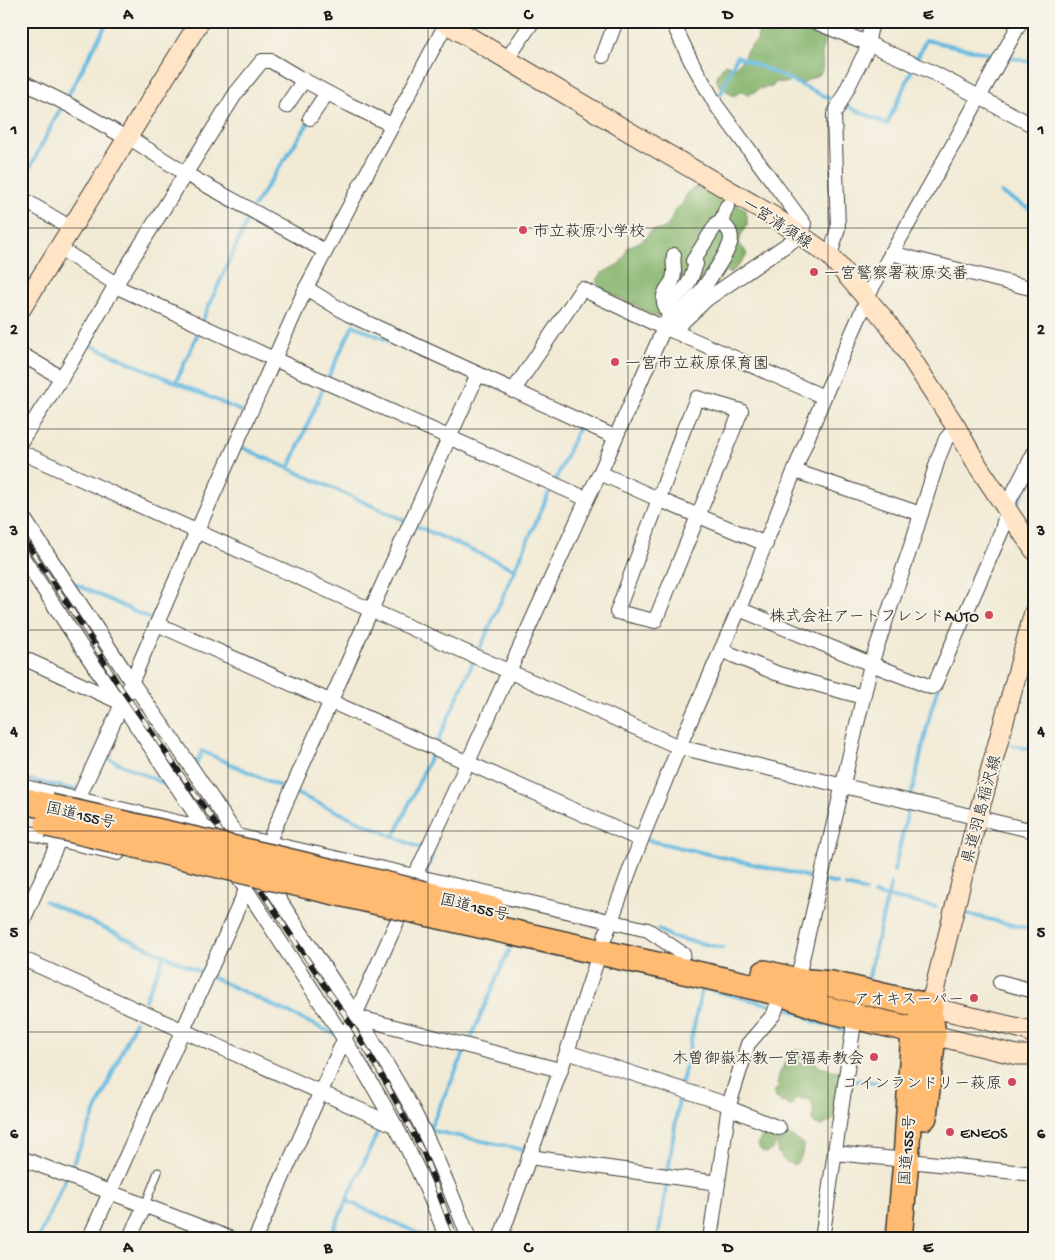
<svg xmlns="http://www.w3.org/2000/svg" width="1055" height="1260" viewBox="0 0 1055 1260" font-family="'Gochi Hand','Klee One',sans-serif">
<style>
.forest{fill:#86b56e;stroke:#516845}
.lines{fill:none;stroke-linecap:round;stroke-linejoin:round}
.stream{stroke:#64b9e0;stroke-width:4}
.lane-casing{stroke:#3c3b38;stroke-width:9}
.street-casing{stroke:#3c3b38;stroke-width:16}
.secondary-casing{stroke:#3c3b38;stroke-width:21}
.highway-casing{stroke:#3c3b38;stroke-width:28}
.lane{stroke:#fff;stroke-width:7}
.street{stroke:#fff;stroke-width:14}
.secondary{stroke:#ffe4c6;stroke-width:19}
.highway{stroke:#ffbb71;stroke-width:25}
.rail-casing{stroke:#1c1c1c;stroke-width:5.5}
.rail{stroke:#f7f3e8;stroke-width:4;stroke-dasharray:11;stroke-linecap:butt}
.highway-bridge-casing{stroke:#3c3b38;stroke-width:28;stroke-linecap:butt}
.highway-bridge{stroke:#ffbb71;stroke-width:25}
.grid{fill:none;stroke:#1c1c1c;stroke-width:1;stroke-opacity:0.55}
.poi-dot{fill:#d1495b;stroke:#f7f3e8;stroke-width:2}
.labels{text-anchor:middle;stroke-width:4;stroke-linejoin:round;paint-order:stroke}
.street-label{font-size:16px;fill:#1c1c1c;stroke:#f7f3e8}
.poi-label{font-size:16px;fill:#1c1c1c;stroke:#f7f3e8;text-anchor:start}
.neatline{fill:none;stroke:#1c1c1c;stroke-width:2}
.grid-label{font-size:16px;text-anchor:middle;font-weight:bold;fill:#1c1c1c}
</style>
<rect width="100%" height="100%" fill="#f7f3e8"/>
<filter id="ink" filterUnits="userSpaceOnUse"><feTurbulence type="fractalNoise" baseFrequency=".02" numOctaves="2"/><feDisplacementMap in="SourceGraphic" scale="10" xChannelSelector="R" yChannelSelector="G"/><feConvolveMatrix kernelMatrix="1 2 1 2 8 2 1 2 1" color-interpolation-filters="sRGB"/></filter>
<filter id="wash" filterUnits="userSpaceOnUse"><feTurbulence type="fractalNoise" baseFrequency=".0096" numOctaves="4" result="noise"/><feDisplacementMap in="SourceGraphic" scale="20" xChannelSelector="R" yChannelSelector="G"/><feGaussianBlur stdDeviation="1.12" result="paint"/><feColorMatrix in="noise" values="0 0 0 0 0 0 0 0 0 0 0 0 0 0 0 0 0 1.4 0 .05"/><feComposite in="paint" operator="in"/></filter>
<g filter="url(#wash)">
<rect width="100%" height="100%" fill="#f1ead5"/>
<!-- forest -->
<g class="forest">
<path d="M 766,21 L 812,21 L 826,33 C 825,39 822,46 822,53 C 822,62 824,64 821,73 L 802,83 L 793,80 L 786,83 L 776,82 L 772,87 L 761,88 L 749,95 L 742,91 L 733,96 L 718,84 L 716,76 L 725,64 L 735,68 L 743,59 L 747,50 L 757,40 L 759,29 Z"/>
<path d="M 695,187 L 708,192 L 714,188 L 745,209 L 747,216 L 747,225 L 741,235 L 739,244 L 745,250 L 747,255 L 735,269 L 729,273 L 725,271 L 719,272 L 718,278 L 713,289 L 665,316 L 656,316 L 650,314 L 635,305 L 627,303 L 622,299 L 616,297 L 605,291 L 596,282 L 602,273 L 619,264 L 624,258 L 628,247 C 640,242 644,241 651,230 C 669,231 670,223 675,209 L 682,205 L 687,193 Z"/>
<path d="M 794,1050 L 807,1051 L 810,1053 L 816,1053 L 820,1058 L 816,1061 L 817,1065 L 822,1068 L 829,1068 L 831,1071 L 840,1070 L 842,1073 L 837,1117 L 822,1126 L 815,1125 L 812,1119 C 814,1111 814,1105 809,1099 L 796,1098 L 791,1107 L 785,1102 L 781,1103 L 779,1099 L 776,1098 L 775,1095 L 773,1092 L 779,1087 L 777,1085 C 779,1080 778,1076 780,1072 C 782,1067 786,1063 787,1057 L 790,1056 Z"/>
<path d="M 767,1125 L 781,1131 C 778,1141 776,1150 765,1153 L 760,1149 L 758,1145 Z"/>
<path d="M 788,1134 L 803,1144 C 803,1152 802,1160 794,1165 C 784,1162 773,1154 779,1142 C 782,1138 784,1136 788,1134 Z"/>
</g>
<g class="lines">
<!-- stream -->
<g class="stream">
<path d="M 833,21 L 854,30"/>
<path d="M 913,57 L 917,58 L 926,40 L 995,55"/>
<path d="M 1008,57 L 1034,63"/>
<path d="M 720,95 L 737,56 L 782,76 L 837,102"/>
<path d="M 66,99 L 108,21"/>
<path d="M 844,105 L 887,124 L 913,68"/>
<path d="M 21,181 L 33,162 L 61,107"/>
<path d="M 1001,193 L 1034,211"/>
<path d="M 254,206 L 309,122"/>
<path d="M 202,321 L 250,215"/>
<path d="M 88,344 L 241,411"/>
<path d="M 328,378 L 353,325 L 460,373"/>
<path d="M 176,382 L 199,331"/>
<path d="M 241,447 L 406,521"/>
<path d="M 289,468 L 324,386"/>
<path d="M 555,481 L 579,427"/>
<path d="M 1018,502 L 1034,472"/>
<path d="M 412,524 L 515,569"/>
<path d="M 71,582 L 153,620"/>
<path d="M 478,653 L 551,488"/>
<path d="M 437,743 L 474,660"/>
<path d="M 1012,745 L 1034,750"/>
<path d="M 105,757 L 167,785"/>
<path d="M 195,767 L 202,751 L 286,789"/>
<path d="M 21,778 L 76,790 L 77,788"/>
<path d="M 295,793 L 422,849"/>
<path d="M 911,797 L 931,710 L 938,688"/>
<path d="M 394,837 L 433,751"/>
<path d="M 647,840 L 818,879"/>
<path d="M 894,871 L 909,806"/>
<path d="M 426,873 L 425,873 L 432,856"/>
<path d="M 825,881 L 837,884"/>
<path d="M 846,886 L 865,891"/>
<path d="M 21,891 L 23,892"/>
<path d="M 874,894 L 936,907"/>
<path d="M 45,901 L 203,973"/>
<path d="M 967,914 L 1034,930"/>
<path d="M 658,929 L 672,937 L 723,948"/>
<path d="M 212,977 L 334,1034"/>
<path d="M 869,977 L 873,957 L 891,883"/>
<path d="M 145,1000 L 164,956"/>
<path d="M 785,1008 L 802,1014 L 815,1022 L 846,1030"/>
<path d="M 469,1042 L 509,950"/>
<path d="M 465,1051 L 429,1130 L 525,1150"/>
<path d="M 852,1080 L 877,1083"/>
<path d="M 680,1082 L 682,1083 L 702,988 L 772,1005"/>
<path d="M 72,1165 L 135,1022"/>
<path d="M 665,1170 L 668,1171 L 680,1093"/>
<path d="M 347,1201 L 431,1239"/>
<path d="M 829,1235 L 854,1239"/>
<path d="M 38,1239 L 65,1180"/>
<path d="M 329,1239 L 381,1125"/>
<path d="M 658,1239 L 667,1181"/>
</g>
</g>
</g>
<g filter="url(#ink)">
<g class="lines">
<defs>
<path id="lane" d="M 145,1205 L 158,1172"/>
<g id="street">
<path d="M 672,21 L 690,59 L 716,105 L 804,224 L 801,235 L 707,299 L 673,331"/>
<path d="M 813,21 L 867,43 L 932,72 L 1034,126"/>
<path d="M 603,56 L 616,21"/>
<path d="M 507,59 L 533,21"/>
<path d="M 21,81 L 71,106 L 121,135 L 133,140 L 186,174 L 325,251"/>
<path d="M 286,106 L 304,80"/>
<path d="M 310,118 L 327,93"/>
<path d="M 21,198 L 71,228"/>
<path d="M 721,222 L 727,206"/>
<path d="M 59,248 L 113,282 L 115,286 L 274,359 L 587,499"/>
<path d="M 891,253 L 1034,289"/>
<path d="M 830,256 L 838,228 L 834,115 L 866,51 L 870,30 L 874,21"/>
<path d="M 306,288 L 348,314 L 615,437"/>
<path d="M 665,308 C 671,300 680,295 686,287 C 691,280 693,272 696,264"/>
<path d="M 669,315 C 690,312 709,280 720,263 C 724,256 731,246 731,238 C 731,231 726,226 721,222 L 717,223 L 693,261"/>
<path d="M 667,321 L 669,315 C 664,306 661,298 667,289 C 669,286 672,283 673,279 C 676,270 672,263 674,255"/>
<path d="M 21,354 L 62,378"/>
<path d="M 513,391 L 582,289 L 664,328 L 673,331 L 824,397"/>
<path d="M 697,398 L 741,411 L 655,621 L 617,612 L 655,510 L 683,431 Z"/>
<path d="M 21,441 L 69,366 L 115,286 L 236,93 L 262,61 L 271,61 L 298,77 L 350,105 L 392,125"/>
<path d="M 21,452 L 371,610 L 679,747 L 1034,831"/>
<path d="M 795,471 L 921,514"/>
<path d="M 600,473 L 658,499 L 766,544"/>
<path d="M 21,514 L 131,681 L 177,746 L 247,851"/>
<path d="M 21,555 L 112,693 L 122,704 L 216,845"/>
<path d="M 739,609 L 871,664 L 931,687 L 934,686 L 1002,530 L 1009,501 L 1034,453"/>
<path d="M 157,624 L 641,840"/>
<path d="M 721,650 L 776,673 L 863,697"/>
<path d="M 21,657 L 117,701"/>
<path d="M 21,786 L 268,843 L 415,876 L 648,930 L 683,954"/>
<path d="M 78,799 L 122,704 L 197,531 L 306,288 L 446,24"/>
<path d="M 21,831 L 118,853"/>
<path d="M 265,850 L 371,610 L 478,374"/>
<path d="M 232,869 C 255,901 275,934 297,967 C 355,1053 411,1141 447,1239"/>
<path d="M 263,875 L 335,984 L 355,1014 L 360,1018 C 377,1050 397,1080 414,1112 C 435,1152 453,1196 469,1239"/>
<path d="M 415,876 L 468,762 L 587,499 L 600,473 L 664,328"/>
<path d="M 21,925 L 59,840"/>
<path d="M 605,937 L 641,840 L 679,747 L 739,609 L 824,397 L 873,286 L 954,143 L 1021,21"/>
<path d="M 21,958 L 396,1126"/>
<path d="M 797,981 L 871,664 L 913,540 L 939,456 L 946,439 L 956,427"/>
<path d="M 1000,982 L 1034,991"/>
<path d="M 360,1018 L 560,1070"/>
<path d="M 567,1052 L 729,1105"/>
<path d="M 729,1108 L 779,1128"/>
<path d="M 835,1153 L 906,1160"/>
<path d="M 529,1157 L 718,1183"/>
<path d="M 21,1158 L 232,1239"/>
<path d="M 919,1162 L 1034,1174"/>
<path d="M 89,1239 L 246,890"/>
<path d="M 129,1239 L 145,1205"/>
<path d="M 255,1239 L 399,917"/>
<path d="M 500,1239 L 567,1052 L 600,951"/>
<path d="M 710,1239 L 729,1105 L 748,1044 L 774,1014 L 781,993"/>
<path d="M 822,1239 L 855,1016"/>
</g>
<g id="secondary">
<path d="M 442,21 L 643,140 L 773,216 L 830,256 L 886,321 L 902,344 L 956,427 L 978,466 L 1034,550"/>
<path d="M 21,309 L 200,21"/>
<path d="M 1034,612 L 977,819 L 930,1007 L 1023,1029 L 1034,1034"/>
<path d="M 933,1035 L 1017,1055 L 1034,1055"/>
</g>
<g id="highway">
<path d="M 21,800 L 50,807"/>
<path d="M 425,894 L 493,910"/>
<path d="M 422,912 L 781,993 L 825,1009 L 933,1035"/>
<path d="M 765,973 L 797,981 L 831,984 L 930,1007"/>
<path d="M 924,1117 L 933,1035 L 931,1020"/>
<path d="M 899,1239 L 906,1160 L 914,1030 L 923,1017"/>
</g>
</defs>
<!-- lane casing -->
<use href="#lane" class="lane-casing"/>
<!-- street casing -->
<use href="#street" class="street-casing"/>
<!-- secondary casing -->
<use href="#secondary" class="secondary-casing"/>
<!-- highway casing -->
<use href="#highway" class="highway-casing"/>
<!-- lane -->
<use href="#lane" class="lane"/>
<!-- street -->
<use href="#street" class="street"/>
<!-- secondary -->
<use href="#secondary" class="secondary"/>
<!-- highway -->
<use href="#highway" class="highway"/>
<defs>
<path id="rail" d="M 21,535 L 87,633 L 116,681 L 211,817 L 351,1024 L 385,1081 L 424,1154 L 456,1239"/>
</defs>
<!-- rail casing -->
<use href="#rail" class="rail-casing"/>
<!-- rail -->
<use href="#rail" class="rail"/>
<defs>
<g id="highway-bridge">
<path d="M 50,807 L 270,857 L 425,894"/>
<path d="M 48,824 L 252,873 L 422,912"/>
</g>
</defs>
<!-- highway-bridge casing -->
<use href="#highway-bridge" class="highway-bridge-casing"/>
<!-- highway-bridge -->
<use href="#highway-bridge" class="highway-bridge"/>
</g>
</g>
<!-- grid -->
<path class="grid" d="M 228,21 L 228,1239M 428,21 L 428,1239M 628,21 L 628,1239M 828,21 L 828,1239M 21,228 L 1034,228M 21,429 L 1034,429M 21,630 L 1034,630M 21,831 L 1034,831M 21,1032 L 1034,1032"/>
<!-- markers -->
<g class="poi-dot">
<circle cx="523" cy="230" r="5"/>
<circle cx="814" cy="272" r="5"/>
<circle cx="615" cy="362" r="5"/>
<circle cx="989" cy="615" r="5"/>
<circle cx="974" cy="998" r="5"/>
<circle cx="874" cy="1057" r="5"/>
<circle cx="1012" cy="1082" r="5"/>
<circle cx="950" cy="1132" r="5"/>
</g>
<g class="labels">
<!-- street labels -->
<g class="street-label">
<text transform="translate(778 222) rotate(33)" y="6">一宮清須線</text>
<text transform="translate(980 809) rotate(-75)" y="6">県道羽島稲沢線</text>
<text transform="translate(81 814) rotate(13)" y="6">国道155号</text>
<text transform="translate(475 906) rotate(14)" y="6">国道155号</text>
<text transform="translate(906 1150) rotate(-86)" y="6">国道155号</text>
</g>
<!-- poi labels -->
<g class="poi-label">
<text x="533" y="236">市立萩原小学校</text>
<text x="824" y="278">一宮警察署萩原交番</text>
<text x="625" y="368">一宮市立萩原保育園</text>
<text x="979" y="621" text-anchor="end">株式会社アートフレンドAUTO</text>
<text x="964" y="1004" text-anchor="end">アオキスーパー</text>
<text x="864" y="1063" text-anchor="end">木曽御嶽本教一宮福寿教会</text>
<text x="1002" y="1088" text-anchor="end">コインランドリー萩原</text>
<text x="960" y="1138">ENEOS</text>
</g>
</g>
<!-- margin -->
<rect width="1055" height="1260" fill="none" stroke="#f7f3e8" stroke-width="55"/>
<rect x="28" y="28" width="1000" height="1204" class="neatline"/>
<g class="grid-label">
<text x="128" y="19">A</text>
<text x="328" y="19">B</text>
<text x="528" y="19">C</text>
<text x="728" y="19">D</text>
<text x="928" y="19">E</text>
<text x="14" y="134">1</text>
<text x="1041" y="134">1</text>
<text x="14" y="334">2</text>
<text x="1041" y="334">2</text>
<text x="14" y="535">3</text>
<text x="1041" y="535">3</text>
<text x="14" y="736">4</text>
<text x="1041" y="736">4</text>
<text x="14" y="937">5</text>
<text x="1041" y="937">5</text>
<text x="14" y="1138">6</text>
<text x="1041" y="1138">6</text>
<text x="128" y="1252">A</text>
<text x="328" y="1252">B</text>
<text x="528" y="1252">C</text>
<text x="728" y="1252">D</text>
<text x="928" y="1252">E</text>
</g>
</svg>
